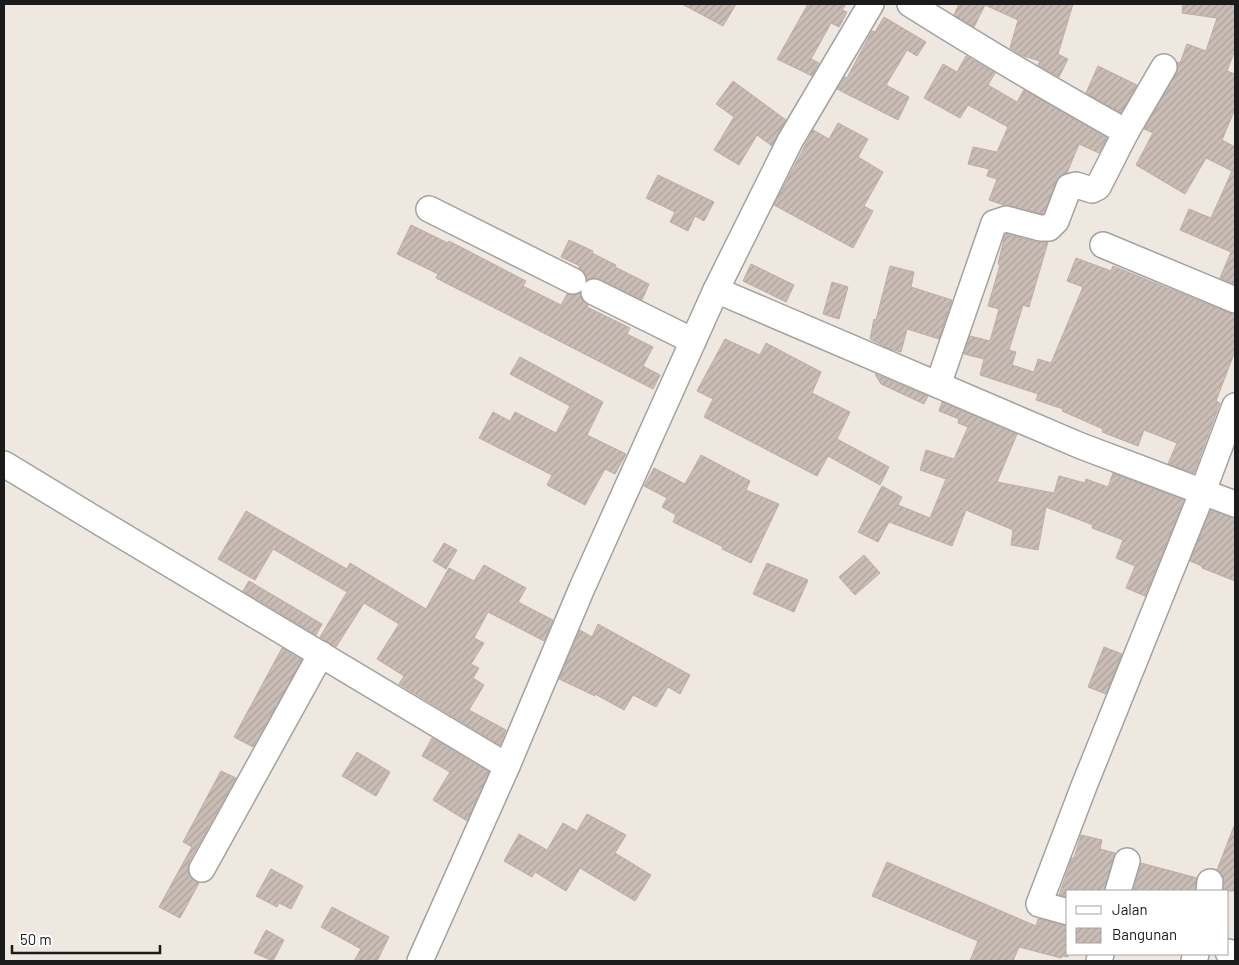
<svg xmlns="http://www.w3.org/2000/svg" width="1239" height="965" viewBox="0 0 1239 965" font-family="Barlow,sans-serif">
<style>
.building{fill:url(#building-hatch);stroke:#c0aca1}
.lines{fill:none;stroke-linecap:round;stroke-linejoin:round}
.minor-casing{stroke:#a2a2a2;stroke-width:28}
.minor{stroke:#fff;stroke-width:25}
</style>
<defs>
<pattern id="building-hatch" width="6" height="6" patternUnits="userSpaceOnUse" patternTransform="scale(1.25)"><rect width="6" height="6" fill="#cabdb6"/><path d="M-1 1l2-2M0 6l6-6M5 7l2-2" fill="none" stroke="#ada29c"/></pattern>
</defs>
<rect width="100%" height="100%" fill="#eee8e0"/>
<!-- building -->
<g class="building">
<path d="M 682,4 L 736,4 L 723,26 Z"/>
<path d="M 808,4 L 846,4 L 842,10 L 847,12 L 839,27 L 831,23 L 811,59 L 819,63 L 812,76 L 777,59 Z"/>
<path d="M 959,4 L 1073,4 L 1058,54 L 1068,59 L 1059,77 L 1038,65 L 1040,61 L 1023,56 L 1010,48 L 1018,20 L 985,5 L 974,27 L 954,15 Z"/>
<path d="M 1183,4 L 1235,4 L 1235,50 L 1227,71 L 1235,74 L 1235,109 L 1222,140 L 1235,147 L 1235,285 L 1220,278 L 1231,252 L 1180,230 L 1189,209 L 1211,218 L 1232,171 L 1206,158 L 1185,194 L 1136,165 L 1153,133 L 1144,129 L 1176,74 L 1178,68 L 1177,62 L 1180,63 L 1187,44 L 1206,51 L 1217,18 L 1182,13 Z"/>
<path d="M 884,17 L 926,42 L 917,56 L 907,50 L 886,85 L 909,97 L 898,120 L 837,89 L 845,77 L 847,78 L 872,31 L 875,32 Z"/>
<path d="M 966,56 L 995,73 L 988,85 L 1017,102 L 1024,90 L 1107,138 L 1099,153 L 1079,144 L 1067,173 L 1060,176 L 1056,182 L 1043,214 L 1004,205 L 989,200 L 997,179 L 987,176 L 989,169 L 968,164 L 973,147 L 997,152 L 1008,127 L 968,105 L 960,118 L 924,98 L 943,64 L 957,72 Z"/>
<path d="M 1098,66 L 1137,85 L 1121,113 L 1086,93 Z"/>
<path d="M 733,81 L 786,120 L 772,146 L 757,135 L 739,165 L 714,150 L 734,117 L 716,104 Z"/>
<path d="M 838,123 L 868,139 L 858,157 L 883,172 L 864,206 L 873,211 L 853,248 L 774,205 L 813,130 L 829,139 Z"/>
<path d="M 658,175 L 714,202 L 704,221 L 695,216 L 688,231 L 670,222 L 675,212 L 646,198 Z"/>
<path d="M 411,225 L 448,243 L 449,241 L 526,281 L 523,286 L 561,305 L 567,294 L 573,295 L 580,293 L 582,300 L 588,305 L 587,307 L 630,328 L 627,334 L 653,347 L 643,366 L 660,375 L 653,389 L 436,278 L 438,274 L 397,254 Z"/>
<path d="M 1005,234 L 1036,242 L 1048,242 L 1029,307 L 1023,305 L 1009,350 L 1016,352 L 1012,365 L 1034,372 L 1038,359 L 1051,363 L 1083,287 L 1067,281 L 1076,258 L 1111,271 L 1113,266 L 1229,313 L 1235,314 L 1235,351 L 1216,401 L 1220,403 L 1194,473 L 1168,464 L 1177,443 L 1144,430 L 1138,446 L 1102,432 L 1103,429 L 1062,411 L 1063,409 L 1036,400 L 1038,394 L 980,375 L 984,359 L 964,354 L 970,336 L 990,341 L 999,309 L 988,306 L 1000,265 L 998,264 Z"/>
<path d="M 569,240 L 593,251 L 592,253 L 616,265 L 615,267 L 649,284 L 642,300 L 600,279 L 594,278 L 587,280 L 585,273 L 579,268 L 580,266 L 561,257 Z"/>
<path d="M 751,264 L 794,285 L 786,302 L 743,281 Z"/>
<path d="M 890,266 L 914,272 L 911,287 L 952,300 L 939,339 L 907,329 L 901,352 L 890,349 L 870,339 L 874,319 L 876,320 Z"/>
<path d="M 832,282 L 848,287 L 839,319 L 823,314 Z"/>
<path d="M 725,339 L 760,355 L 766,343 L 821,372 L 812,393 L 850,412 L 837,439 L 889,467 L 880,485 L 828,456 L 817,476 L 704,417 L 713,399 L 697,391 Z"/>
<path d="M 520,357 L 603,402 L 587,435 L 626,454 L 615,474 L 605,469 L 585,505 L 547,485 L 552,475 L 479,438 L 493,412 L 510,421 L 515,412 L 556,433 L 570,406 L 510,374 Z"/>
<path d="M 875,374 L 928,396 L 924,404 L 881,384 Z"/>
<path d="M 942,402 L 1017,434 L 997,482 L 1054,493 L 1059,476 L 1085,483 L 1086,479 L 1108,487 L 1113,473 L 1184,500 L 1145,596 L 1126,588 L 1135,566 L 1116,558 L 1123,540 L 1092,528 L 1093,525 L 1046,507 L 1038,550 L 1011,545 L 1013,530 L 966,510 L 952,546 L 889,522 L 878,542 L 858,532 L 882,486 L 902,497 L 898,505 L 930,518 L 946,479 L 920,470 L 926,450 L 954,459 L 968,427 L 958,423 L 959,419 L 939,411 Z"/>
<path d="M 701,455 L 750,481 L 746,490 L 779,504 L 751,563 L 722,549 L 723,547 L 673,522 L 676,515 L 662,507 L 667,498 L 644,486 L 654,468 L 685,484 Z"/>
<path d="M 1211,510 L 1235,518 L 1235,581 L 1202,568 L 1202,566 L 1190,561 Z"/>
<path d="M 246,511 L 347,569 L 350,563 L 426,609 L 449,568 L 474,581 L 484,565 L 526,588 L 518,602 L 553,620 L 544,641 L 488,612 L 474,638 L 484,643 L 471,664 L 479,668 L 473,678 L 484,685 L 469,710 L 506,730 L 500,745 L 399,684 L 404,676 L 377,659 L 399,624 L 364,603 L 336,647 L 320,637 L 347,592 L 273,549 L 255,580 L 218,559 Z"/>
<path d="M 444,543 L 457,550 L 446,569 L 433,561 Z"/>
<path d="M 864,555 L 880,573 L 855,595 L 839,577 Z"/>
<path d="M 767,563 L 808,580 L 794,612 L 753,594 Z"/>
<path d="M 249,581 L 322,624 L 316,635 L 243,591 Z"/>
<path d="M 598,624 L 690,675 L 680,694 L 668,687 L 656,707 L 633,695 L 624,710 L 595,694 L 595,696 L 559,679 L 580,630 L 592,637 Z"/>
<path d="M 1104,647 L 1122,654 L 1106,694 L 1088,687 Z"/>
<path d="M 282,648 L 302,660 L 253,747 L 234,737 Z"/>
<path d="M 432,738 L 489,772 L 467,821 L 433,800 L 450,772 L 422,756 Z"/>
<path d="M 357,752 L 390,772 L 376,796 L 342,776 Z"/>
<path d="M 221,771 L 236,778 L 189,862 L 188,869 L 189,876 L 199,883 L 180,918 L 159,907 L 192,847 L 183,842 Z"/>
<path d="M 587,814 L 626,835 L 615,853 L 651,875 L 635,901 L 580,868 L 566,891 L 535,872 L 532,877 L 504,861 L 519,834 L 547,850 L 563,823 L 577,831 Z"/>
<path d="M 1234,826 L 1235,826 L 1235,891 L 1223,891 L 1223,877 L 1217,870 Z"/>
<path d="M 1081,835 L 1102,840 L 1100,849 L 1115,853 L 1104,891 L 1068,891 L 1068,897 L 1059,895 L 1072,858 L 1074,858 Z"/>
<path d="M 887,862 L 1036,926 L 1038,919 L 1068,926 L 1068,957 L 1062,956 L 1061,958 L 1019,947 L 1013,961 L 970,961 L 978,941 L 872,896 Z"/>
<path d="M 1141,863 L 1197,878 L 1195,891 L 1133,891 Z"/>
<path d="M 271,869 L 303,886 L 291,909 L 279,903 L 277,907 L 256,896 Z"/>
<path d="M 332,907 L 389,937 L 377,961 L 354,961 L 361,949 L 321,927 Z"/>
<path d="M 266,930 L 284,940 L 273,961 L 254,953 Z"/>
</g>
<g class="lines">
<defs>
<g id="minor">
<path d="M 910,4 C 981,49 1053,91 1126,132 L 1098,187 L 1092,190 L 1076,185 L 1069,187 L 1056,221 L 1049,228 L 1040,228 L 1006,219 L 994,223 L 938,385"/>
<path d="M 1126,132 L 1164,67"/>
<path d="M 429,209 L 573,281"/>
<path d="M 1103,245 L 1235,300"/>
<path d="M 716,290 L 1081,446 L 1235,504"/>
<path d="M 594,292 L 693,341"/>
<path d="M 4,464 C 171,566 340,665 507,766"/>
<path d="M 202,869 L 321,654"/>
<path d="M 1118,891 L 1127,861"/>
<path d="M 1209,891 L 1210,882"/>
<path d="M 1068,912 L 1039,904 L 1084,786 L 1203,491 L 1235,406"/>
<path d="M 1228,952 L 1235,954"/>
<path d="M 420,961 L 507,766 L 582,588 L 716,290 L 790,141 L 871,4"/>
<path d="M 1099,961 L 1101,954"/>
<path d="M 1194,961 L 1196,954"/>
</g>
</defs>
<!-- minor casing -->
<use href="#minor" class="minor-casing"/>
<!-- minor -->
<use href="#minor" class="minor"/>
</g>
<!-- border -->
<rect width="1239" height="965" fill="none" stroke="#1b1b1b" stroke-width="10"/>
<!-- legend -->
<rect x="1066" y="890" width="162" height="65" fill="#ffffff" stroke="#a4a4a4"/>
<rect x="1076" y="906" width="25" height="8" fill="#ffffff" stroke="#a4a4a4"/>
<text x="1112" y="915" font-size="15" fill="#1b1b1b">Jalan</text>
<rect x="1076" y="928" width="25" height="15" fill="url(#building-hatch)" stroke="#a4a4a4"/>
<text x="1112" y="940" font-size="15" fill="#1b1b1b">Bangunan</text>
<!-- scale -->
<path d="M12 945v8h148v-8" fill="none" stroke="#1b1b1b" stroke-width="2.5"/>
<text x="20" y="945" font-size="15" fill="#1b1b1b" stroke="#ffffff" stroke-width="4" paint-order="stroke">50 m</text>
</svg>
